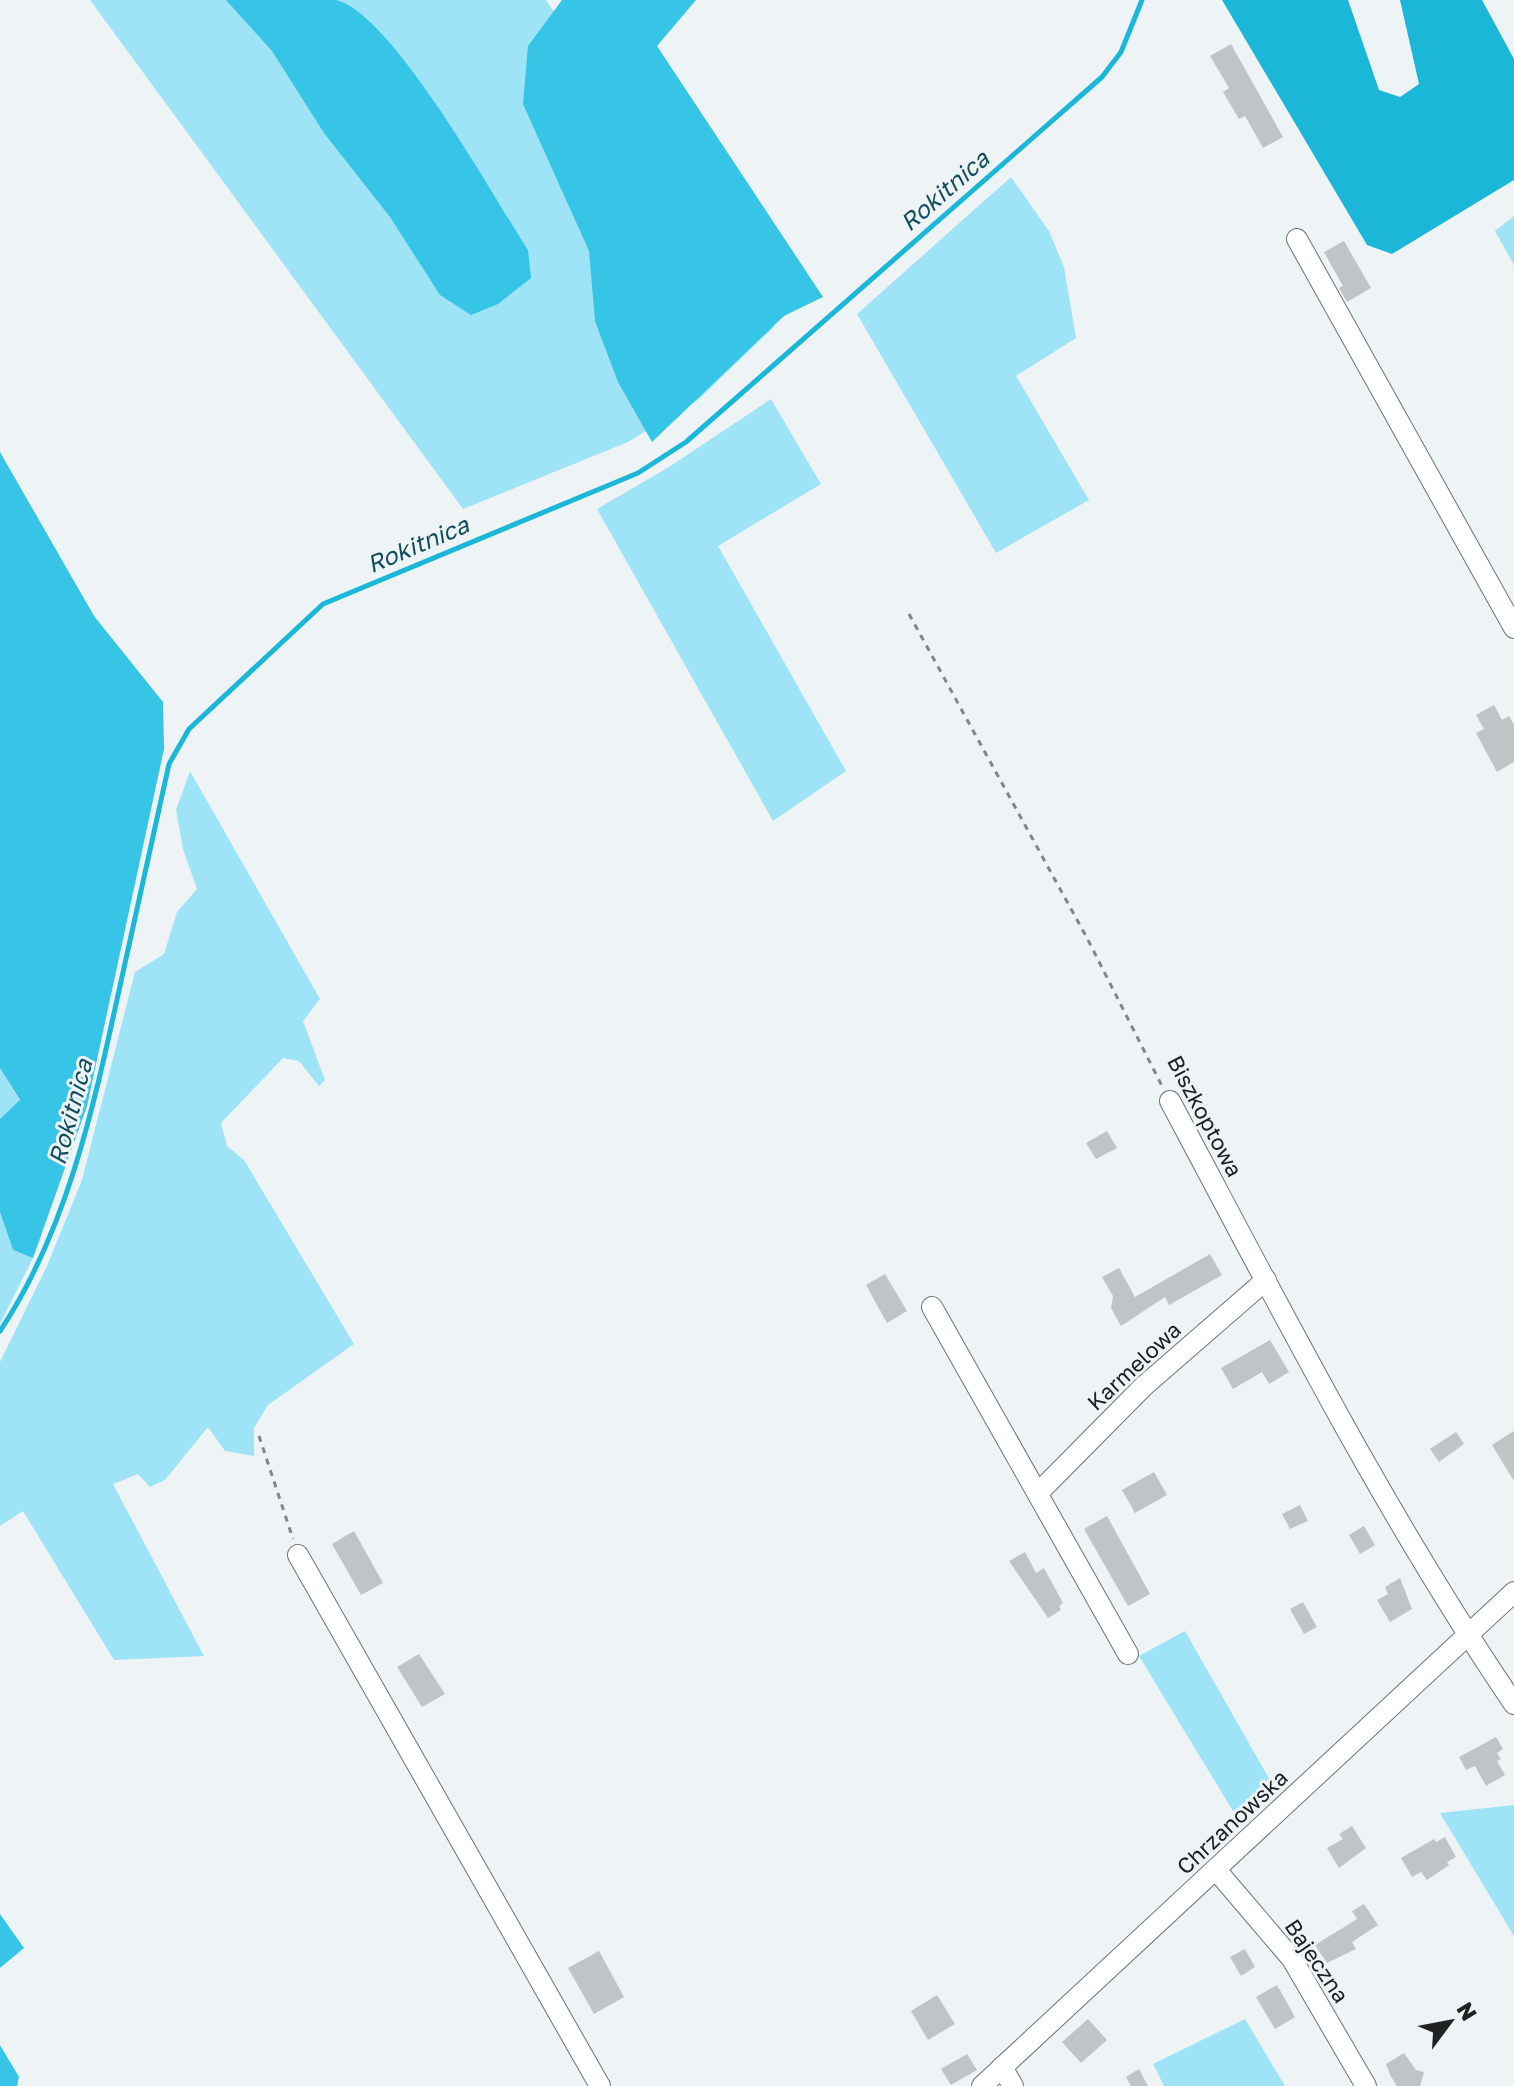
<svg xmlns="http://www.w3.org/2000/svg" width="1514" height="2086" viewBox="0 0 1514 2086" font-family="'Golos Text',sans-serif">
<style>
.green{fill:#9ee3f6}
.forest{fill:#36c5e7}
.water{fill:#1bb7d8}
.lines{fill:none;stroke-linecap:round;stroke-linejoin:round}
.stream{stroke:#1bb7d8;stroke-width:5}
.building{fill:#bfc5c7}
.minor-casing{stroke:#6e7375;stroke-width:22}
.path{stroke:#828687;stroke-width:3;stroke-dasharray:6 6;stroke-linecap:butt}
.minor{stroke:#fff;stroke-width:20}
.labels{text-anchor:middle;stroke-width:6;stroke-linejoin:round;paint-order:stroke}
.street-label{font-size:22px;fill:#202222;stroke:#eef4f6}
.water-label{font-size:24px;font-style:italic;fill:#134e5c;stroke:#eef4f6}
</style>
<rect width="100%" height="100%" fill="#eef4f6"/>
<!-- green -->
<g class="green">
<path d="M 90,0 L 546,0 L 774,327 L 698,400 L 628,442 L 463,509 Z"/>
<path d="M 1011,177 L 1049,231 L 1064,267 L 1076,338 L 1016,376 L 1089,500 L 996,553 L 857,314 Z"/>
<path d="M 1514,216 L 1514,265 L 1495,231 Z"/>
<path d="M 771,399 L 821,484 L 718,546 L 846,771 L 773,821 L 597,509 L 669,467 Z"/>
<path d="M 190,771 L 320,999 L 303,1021 L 325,1080 L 319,1086 L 299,1061 L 283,1058 L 221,1123 L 227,1146 L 244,1160 L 354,1344 L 268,1405 L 254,1428 L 254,1456 L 225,1451 L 208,1427 L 165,1480 L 150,1487 L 138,1474 L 113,1484 L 204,1656 L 114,1660 L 23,1511 L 0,1526 L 0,1362 L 47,1266 L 82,1180 L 135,972 L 164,954 L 177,912 L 197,889 L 183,849 L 176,810 Z"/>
<path d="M 0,1068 L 20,1101 L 0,1119 Z"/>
<path d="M 0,1212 L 13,1250 L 33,1258 L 0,1324 Z"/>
<path d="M 1185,1631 L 1271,1782 L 1236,1816 L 1139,1656 Z"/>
<path d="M 1514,1805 L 1514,1936 L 1440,1813 Z"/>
<path d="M 1245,2019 L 1285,2086 L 1164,2086 L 1153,2064 Z"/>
</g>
<!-- forest -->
<g class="forest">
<path d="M 226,0 C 253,0 313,0 336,0 C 392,13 494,198 528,250 L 531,278 L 498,304 L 471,315 L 440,295 L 390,217 L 324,133 L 272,51 Z"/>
<path d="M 562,0 L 696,0 L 657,46 L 823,297 L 784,316 L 652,442 L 618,382 L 595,321 L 589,251 L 523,104 L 528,46 Z"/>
<path d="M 0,452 L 94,616 L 163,702 L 164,749 L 87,1106 L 33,1258 L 13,1250 L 0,1212 L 0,1119 L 20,1100 L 0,1068 Z"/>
<path d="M 0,1914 L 24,1948 L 0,1968 Z"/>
<path d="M 0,2045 L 19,2077 L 17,2086 L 0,2086 Z"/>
</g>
<!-- water -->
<path class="water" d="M 1222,0 L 1348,0 L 1379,90 L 1400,97 L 1419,84 L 1400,0 L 1482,0 L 1514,59 L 1514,180 L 1392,254 L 1367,245 Z"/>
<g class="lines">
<!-- stream -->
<path class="stream" d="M 0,1331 C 66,1232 93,1110 118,995 C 135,918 152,841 169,764 L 189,729 L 323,604 L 638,473 L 686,442 L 1102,77 L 1121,52 L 1142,0"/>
</g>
<!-- building -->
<g class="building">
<path d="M 1231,44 L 1283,137 L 1263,148 L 1245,116 L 1239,119 L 1223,92 L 1229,88 L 1210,56 Z"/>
<path d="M 1344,241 L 1371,288 L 1347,302 L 1339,288 L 1343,286 L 1324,252 Z"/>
<path d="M 1494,705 L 1502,720 L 1509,716 L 1514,725 L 1514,762 L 1497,772 L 1476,733 L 1484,729 L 1476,715 Z"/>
<path d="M 1107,1131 L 1117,1148 L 1096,1159 L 1086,1143 Z"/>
<path d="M 1210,1254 L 1222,1275 L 1169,1305 L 1165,1297 L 1121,1326 L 1111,1308 L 1113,1296 L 1102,1277 L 1119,1268 L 1135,1297 Z"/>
<path d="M 885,1274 L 907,1311 L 887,1323 L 866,1285 Z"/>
<path d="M 1270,1340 L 1289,1372 L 1269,1384 L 1262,1372 L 1233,1389 L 1221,1368 Z"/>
<path d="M 1514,1431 L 1514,1481 L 1492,1445 Z"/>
<path d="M 1456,1432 L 1464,1444 L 1439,1462 L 1430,1449 Z"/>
<path d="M 1154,1472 L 1167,1495 L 1135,1513 L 1122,1490 Z"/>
<path d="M 1300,1505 L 1308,1521 L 1290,1529 L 1282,1514 Z"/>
<path d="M 1107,1516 L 1150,1594 L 1128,1606 L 1084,1529 Z"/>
<path d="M 1364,1526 L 1375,1545 L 1360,1554 L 1349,1535 Z"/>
<path d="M 354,1531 L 383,1583 L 361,1595 L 332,1544 Z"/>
<path d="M 1025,1552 L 1036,1573 L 1044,1568 L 1063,1603 L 1059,1606 L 1061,1610 L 1048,1618 L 1009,1561 Z"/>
<path d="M 1400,1578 L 1412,1609 L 1390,1622 L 1377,1600 L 1388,1594 L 1385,1587 Z"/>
<path d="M 1303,1602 L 1317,1627 L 1304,1634 L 1290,1609 Z"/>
<path d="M 419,1654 L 445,1694 L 422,1707 L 397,1667 Z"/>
<path d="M 1496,1737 L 1503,1749 L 1497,1753 L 1501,1759 L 1497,1761 L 1505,1775 L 1486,1786 L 1475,1766 L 1466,1770 L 1459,1757 Z"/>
<path d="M 1352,1826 L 1366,1848 L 1339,1868 L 1327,1848 L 1343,1839 L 1339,1834 Z"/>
<path d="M 1445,1837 L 1456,1857 L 1447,1862 L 1449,1865 L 1427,1880 L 1421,1872 L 1412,1877 L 1401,1858 L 1434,1839 L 1436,1842 Z"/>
<path d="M 1364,1904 L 1378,1925 L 1352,1942 L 1356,1949 L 1327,1963 L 1315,1945 L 1357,1919 L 1352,1911 Z"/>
<path d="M 1245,1949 L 1255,1967 L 1241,1976 L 1230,1957 Z"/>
<path d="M 599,1951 L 624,1997 L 594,2014 L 568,1968 Z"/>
<path d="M 1277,1985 L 1295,2017 L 1275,2029 L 1256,1997 Z"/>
<path d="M 937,1995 L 955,2024 L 928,2040 L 911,2011 Z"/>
<path d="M 1088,2019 L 1107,2040 L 1081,2063 L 1062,2042 Z"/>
<path d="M 1404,2053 L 1416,2070 L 1424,2072 L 1420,2086 L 1397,2086 L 1390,2075 L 1386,2064 Z"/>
<path d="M 967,2054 L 977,2070 L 951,2085 L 941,2069 Z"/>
<path d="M 1139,2069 L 1148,2086 L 1131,2086 L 1126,2077 Z"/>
</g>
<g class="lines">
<defs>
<g id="minor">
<path d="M 1297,239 L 1514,628"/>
<path d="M 1170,1101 C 1279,1305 1384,1513 1514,1704"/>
<path d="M 932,1307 L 1128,1654"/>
<path d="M 1039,1492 L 1144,1386 L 1266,1280"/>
<path d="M 298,1555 L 600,2086"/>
<path d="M 1217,1871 L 1292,1959 L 1366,2086"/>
<path d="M 1002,2067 L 1013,2086"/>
<path d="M 982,2086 L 1514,1592"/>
</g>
</defs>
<!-- minor casing -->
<use href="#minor" class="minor-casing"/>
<!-- path -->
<g class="path">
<path d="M 909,614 L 1087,938 L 1162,1086"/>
<path d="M 259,1436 L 293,1539"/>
</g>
<!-- minor -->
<use href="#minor" class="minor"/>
</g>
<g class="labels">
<!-- street labels -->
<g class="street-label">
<text transform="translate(1205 1116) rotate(62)" y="8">Biszkoptowa</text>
<text transform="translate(1134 1366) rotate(-43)" y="8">Karmelowa</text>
<text transform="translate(1232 1822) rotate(-43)" y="8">Chrzanowska</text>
<text transform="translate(1317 1961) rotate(56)" y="8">Bajeczna</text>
</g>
<!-- water labels -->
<g class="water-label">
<text transform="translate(945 191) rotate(-41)" y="8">Rokitnica</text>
<text transform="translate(418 545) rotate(-23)" y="8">Rokitnica</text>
<text transform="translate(71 1112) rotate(-75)" y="8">Rokitnica</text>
</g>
</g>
<!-- north arrow -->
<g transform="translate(1450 2022) rotate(58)" stroke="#eef4f6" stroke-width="6" paint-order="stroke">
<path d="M0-6L14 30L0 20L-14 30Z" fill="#202222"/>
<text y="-12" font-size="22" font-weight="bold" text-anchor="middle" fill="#202222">N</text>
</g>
</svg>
